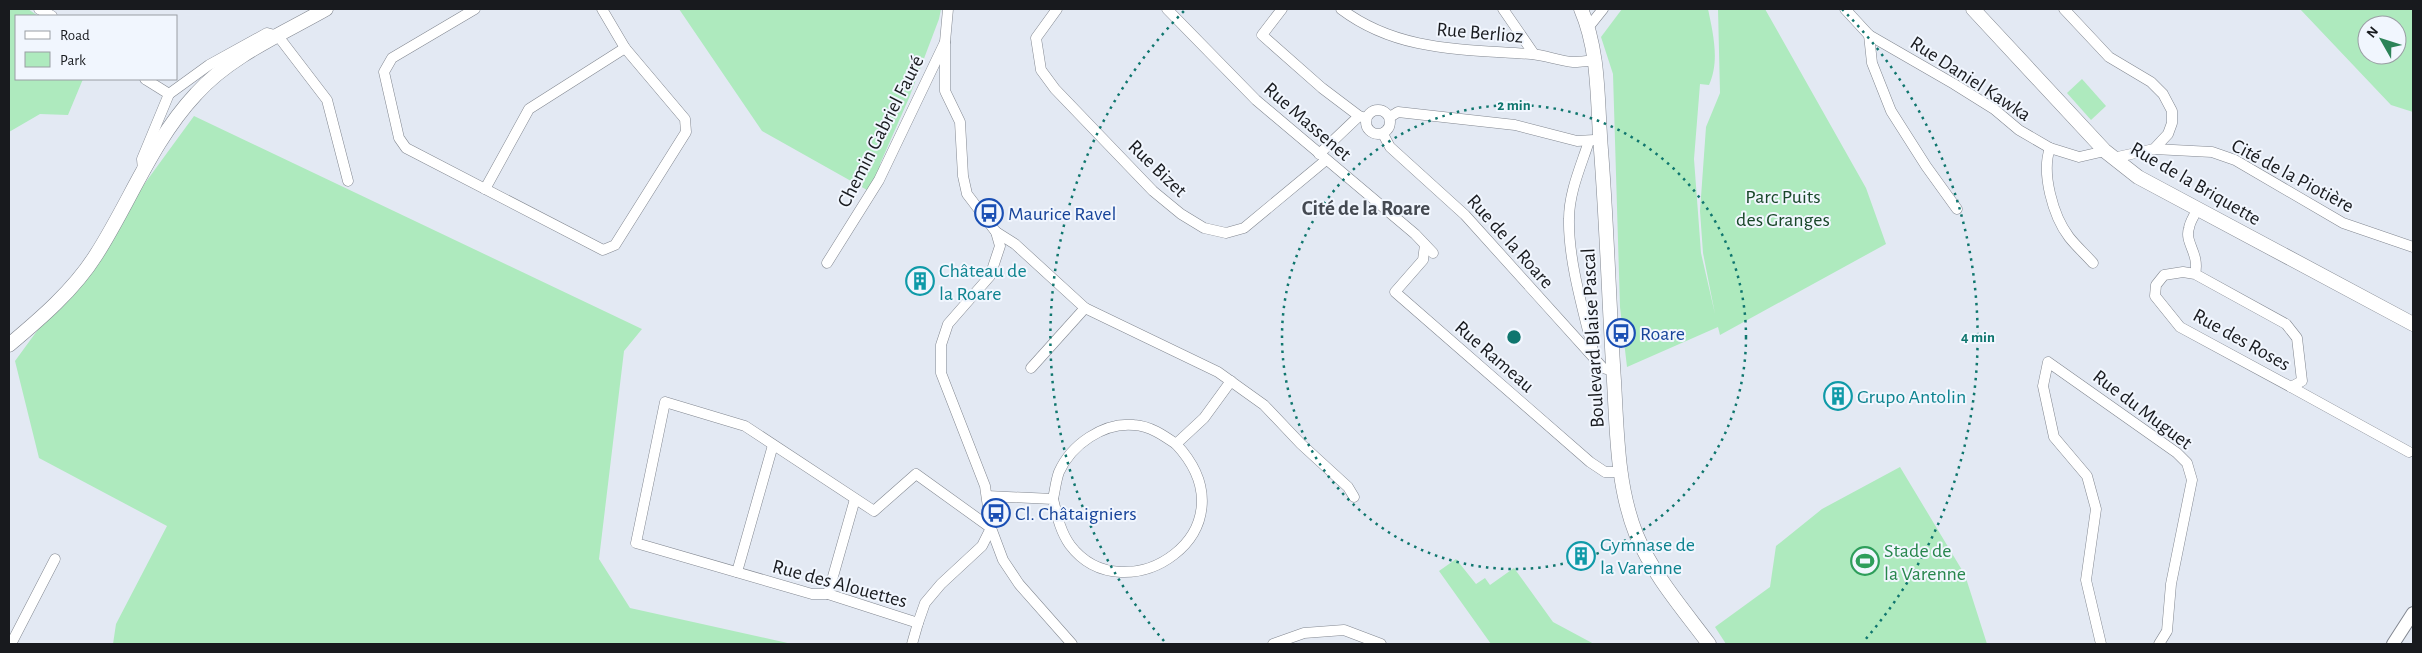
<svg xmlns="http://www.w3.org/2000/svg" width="2422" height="653" viewBox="0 0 2422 653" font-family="'Alegreya Sans',sans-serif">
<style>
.green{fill:#aeeabe;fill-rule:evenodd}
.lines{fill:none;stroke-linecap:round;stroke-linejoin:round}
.minor-casing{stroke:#828790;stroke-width:11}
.tertiary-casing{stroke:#828790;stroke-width:14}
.secondary-casing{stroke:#828790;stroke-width:15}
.minor{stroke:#fff;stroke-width:10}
.tertiary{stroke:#fff;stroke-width:12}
.secondary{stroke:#fff;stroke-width:14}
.ring{fill:none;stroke:#0f766e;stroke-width:2.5;stroke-dasharray:2.5 5}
.labels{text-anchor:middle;stroke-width:4;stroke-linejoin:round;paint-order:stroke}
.street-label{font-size:20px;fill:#181a1e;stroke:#f1f6fe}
.park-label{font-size:20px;fill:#184729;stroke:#f1f6fe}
.transit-label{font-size:20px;fill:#164399;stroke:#f1f6fe;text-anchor:start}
.culture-label{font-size:20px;fill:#0d838f;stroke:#f1f6fe;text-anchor:start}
.leisure-label{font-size:20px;fill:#27864d;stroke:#f1f6fe;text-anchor:start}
.neighbourhood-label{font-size:21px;font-weight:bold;fill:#454a52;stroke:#f1f6fe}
.centre{fill:#0f766e;stroke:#f1f6fe;stroke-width:2.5}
.ring-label{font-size:15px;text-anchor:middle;font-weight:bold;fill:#0f766e;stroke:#f1f6fe;stroke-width:4;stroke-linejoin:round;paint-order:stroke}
</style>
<rect width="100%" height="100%" fill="#e3e9f3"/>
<!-- green -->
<g class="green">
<path d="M 9,9 L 28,9 L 38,16 L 16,16 L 16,79 L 83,79 L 68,115 L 40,114 L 9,132 Z"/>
<path d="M 679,9 L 941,9 L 939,19 L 909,98 L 880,164 L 877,190 L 867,190 L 762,131 Z"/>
<path d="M 1622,9 L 1708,9 C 1713,33 1720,61 1709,85 L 1700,84 L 1694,159 L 1701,253 L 1715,314 L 1703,253 L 1700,211 L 1706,127 L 1720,93 L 1718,9 L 1765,9 L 1866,188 L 1886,244 L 1720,335 L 1718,327 L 1627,367 L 1620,307 L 1613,74 L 1601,37 Z"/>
<path d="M 2300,9 L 2413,9 L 2413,112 L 2391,105 ZM 2367,25 L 2397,25 L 2397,55 L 2367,55 Z"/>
<path d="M 2082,79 L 2106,106 L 2091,120 L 2067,93 Z"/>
<path d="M 194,116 L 642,329 L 624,351 L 599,559 L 630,608 L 792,644 L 113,644 L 116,624 L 167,526 L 39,458 L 15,361 Z"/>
<path d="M 1900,467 L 1965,575 L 1987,644 L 1726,644 L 1715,627 L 1770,587 L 1776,546 L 1822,509 Z"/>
<path d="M 1456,559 L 1476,584 L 1485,578 L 1490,585 L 1514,568 L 1553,622 L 1594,644 L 1491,644 L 1439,571 Z"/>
</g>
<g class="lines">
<defs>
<g id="minor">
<path d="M 39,9 L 52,16"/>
<path d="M 475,9 L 392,58 L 384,72 L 399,138 L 406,148 L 603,250 L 615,245 L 686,132 L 685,119 L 625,48 L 602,9"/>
<path d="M 1057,9 L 1036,38 L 1041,70 L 1055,89 L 1153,191 L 1181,214 L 1204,228 L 1226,233 L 1244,228 L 1326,160"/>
<path d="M 1167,9 L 1256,100 L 1415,234 L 1433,253"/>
<path d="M 1282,9 L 1262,35 L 1322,88 L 1359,116 L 1366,118"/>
<path d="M 1341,9 C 1398,52 1463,49 1531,54 C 1545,55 1559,61 1573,62 C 1580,62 1588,61 1596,60"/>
<path d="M 1503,9 L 1534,54"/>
<path d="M 1845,9 L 1869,35"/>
<path d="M 2064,9 L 2109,57 L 2151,82 L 2163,94 L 2172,111 L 2172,123 L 2168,134 L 2154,149 L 2113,158"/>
<path d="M 1587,29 L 1603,9"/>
<path d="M 945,42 L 945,91 L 960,122 L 963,176 L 967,194 L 996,232 L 1000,246 L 990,276 L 948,324 L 941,345 L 941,373 L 985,486 L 991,528 L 1003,560 L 1019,584 L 1072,644"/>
<path d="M 145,79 L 169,94"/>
<circle cx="1378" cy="122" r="12"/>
<path d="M 1390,117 L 1398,112 L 1515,125 L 1577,141 L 1594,140"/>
<path d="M 1383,134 L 1390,147 L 1465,215 L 1603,368 L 1613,371"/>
<path d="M 1589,141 C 1581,166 1569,192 1569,219 C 1568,262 1585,316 1595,359"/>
<path d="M 2154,149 L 2212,152 L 2235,160 L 2343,223 L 2413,247"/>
<path d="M 1319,154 L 1359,116"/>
<path d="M 143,170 L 142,159 L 169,94 L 209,65 L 267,33 L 278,36 L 327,100 L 348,181"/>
<path d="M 485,189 L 529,109 L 625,48"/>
<path d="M 1957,209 L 1926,166 L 1891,111 L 1872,63 L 1869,35 L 1954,84 L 1994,109 L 2019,130 L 2050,148"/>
<path d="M 996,232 L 1015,244 L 1085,308 L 1218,372 L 1243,390 L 1264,405 L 1301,444 L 1348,487 L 1354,497"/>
<path d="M 1425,245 L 1423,260 L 1395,292 L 1590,462 L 1605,472 L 1620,472"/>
<path d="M 827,263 L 879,180 L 945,42 L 948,9"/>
<path d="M 2093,263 C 2085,254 2076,246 2069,237 C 2053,216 2041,173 2050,148 L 2079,157 L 2105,151"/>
<path d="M 2195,274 L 2183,272 L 2164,275 L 2156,285 L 2155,296 L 2180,327 L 2291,387 L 2302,381 L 2297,338 L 2286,324 L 2195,274 C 2200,253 2184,243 2189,228 C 2190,221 2195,215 2197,209"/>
<path d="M 1031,368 L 1085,308"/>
<path d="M 2291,387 L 2409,452"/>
<path d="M 665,402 L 745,426 L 874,511 L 916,474 L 991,528 L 982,546 L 941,584 L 925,603 L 918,623 L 828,594 L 812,594 L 636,543 Z"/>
<path d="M 987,496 L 1053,499 C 1057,515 1060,531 1070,545 C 1124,617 1258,532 1176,444"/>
<path d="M 1053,499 C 1055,490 1056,480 1059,472 C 1071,445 1103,422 1134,425 C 1150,426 1163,435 1176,444 L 1204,418 L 1231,381"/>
<path d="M 737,572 L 773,445"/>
<path d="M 828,594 L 855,499"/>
<path d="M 11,644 L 55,559"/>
<path d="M 912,644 L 918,623"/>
<path d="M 1273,644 L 1304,633 L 1344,630 L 1381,644"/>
<path d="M 2101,644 L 2086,580 L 2096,509 L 2087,476 L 2054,437 L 2043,386 L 2048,362 L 2177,453 L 2187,463 L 2192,480 L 2171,584 L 2167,631 L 2159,644"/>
</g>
<path id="tertiary" d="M 2393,644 L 2413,613"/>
<g id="secondary">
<path d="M 1581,9 C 1600,53 1597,103 1601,150 C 1607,227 1609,304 1614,381 C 1617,432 1617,486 1636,534 C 1653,575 1683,609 1709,644"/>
<path d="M 1973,9 L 2105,151 L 2138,177 L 2413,324"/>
<path d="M 9,345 C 40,319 74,290 96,255 C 130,202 152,141 196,94 C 230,56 282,34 326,9"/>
</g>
</defs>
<!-- minor casing -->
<use href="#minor" class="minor-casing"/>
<!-- tertiary casing -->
<use href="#tertiary" class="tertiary-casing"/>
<!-- secondary casing -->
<use href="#secondary" class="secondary-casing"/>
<!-- minor -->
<use href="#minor" class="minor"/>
<!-- tertiary -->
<use href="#tertiary" class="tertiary"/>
<!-- secondary -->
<use href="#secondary" class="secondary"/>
</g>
<!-- distance rings -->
<g class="ring">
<circle cx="1514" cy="337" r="232"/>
<path d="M1164 641A464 464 0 0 1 1186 9M1842 9A464 464 0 0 1 1864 641"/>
</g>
<!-- icons -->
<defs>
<symbol id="bus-ring" viewBox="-11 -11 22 22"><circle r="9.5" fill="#f1f6fe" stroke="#1a4fb4" stroke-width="1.5"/><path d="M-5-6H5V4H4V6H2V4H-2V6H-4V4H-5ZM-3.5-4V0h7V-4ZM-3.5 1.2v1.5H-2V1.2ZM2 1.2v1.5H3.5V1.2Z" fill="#1a4fb4"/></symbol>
<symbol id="building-ring" viewBox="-11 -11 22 22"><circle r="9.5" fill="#f1f6fe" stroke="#0f9aa8" stroke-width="1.5"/><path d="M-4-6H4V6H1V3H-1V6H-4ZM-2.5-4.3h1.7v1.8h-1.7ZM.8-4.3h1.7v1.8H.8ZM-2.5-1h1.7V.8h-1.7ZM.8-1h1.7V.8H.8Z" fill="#0f9aa8"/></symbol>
<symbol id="stadium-ring" viewBox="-11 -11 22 22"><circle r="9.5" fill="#f1f6fe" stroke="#2e9e5b" stroke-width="1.5"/><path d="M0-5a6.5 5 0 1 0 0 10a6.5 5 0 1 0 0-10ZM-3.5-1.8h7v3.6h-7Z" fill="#2e9e5b"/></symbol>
</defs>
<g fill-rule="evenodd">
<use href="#bus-ring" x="973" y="197" width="32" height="32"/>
<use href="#building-ring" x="904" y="265" width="32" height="32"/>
<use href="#bus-ring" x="1605" y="317" width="32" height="32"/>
<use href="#building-ring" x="1822" y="380" width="32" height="32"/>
<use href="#bus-ring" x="980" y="497" width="32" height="32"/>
<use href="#building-ring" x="1565" y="540" width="32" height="32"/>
<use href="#stadium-ring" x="1849" y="545" width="32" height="32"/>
</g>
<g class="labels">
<!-- street labels -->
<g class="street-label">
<text transform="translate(1480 32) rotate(5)" y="7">Rue Berlioz</text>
<text transform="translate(1971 78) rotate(33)" y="7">Rue Daniel Kawka</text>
<text transform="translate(1308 121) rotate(41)" y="7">Rue Massenet</text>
<text transform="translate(880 131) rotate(-63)" y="7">Chemin Gabriel Fauré</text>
<text transform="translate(1158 168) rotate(44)" y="7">Rue Bizet</text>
<text transform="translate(2293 175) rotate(28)" y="7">Cité de la Piotière</text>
<text transform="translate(2196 183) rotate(30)" y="7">Rue de la Briquette</text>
<text transform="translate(1511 241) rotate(48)" y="7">Rue de la Roare</text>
<text transform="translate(1592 338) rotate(-93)" y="7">Boulevard Blaise Pascal</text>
<text transform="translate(2242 339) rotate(29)" y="7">Rue des Roses</text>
<text transform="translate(1495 356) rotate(41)" y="7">Rue Rameau</text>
<text transform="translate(2143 409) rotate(37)" y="7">Rue du Muguet</text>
<text transform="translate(840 583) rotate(15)" y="7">Rue des Alouettes</text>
</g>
<!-- park labels -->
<g class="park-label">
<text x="1783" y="203">Parc Puits<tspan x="1783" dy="23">des Granges</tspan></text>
</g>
<!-- transit labels -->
<g class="transit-label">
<text x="1008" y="220">Maurice Ravel</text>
<text x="1640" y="340">Roare</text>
<text x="1015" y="520">Cl. Châtaigniers</text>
</g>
<!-- culture labels -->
<g class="culture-label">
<text x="939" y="277">Château de<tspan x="939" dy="23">la Roare</tspan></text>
<text x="1857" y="403">Grupo Antolin</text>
<text x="1600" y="551">Gymnase de<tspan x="1600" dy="23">la Varenne</tspan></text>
</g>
<!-- leisure labels -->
<g class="leisure-label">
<text x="1884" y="557">Stade de<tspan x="1884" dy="23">la Varenne</tspan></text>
</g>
<!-- neighbourhood labels -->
<g class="neighbourhood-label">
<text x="1366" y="215">Cité de la Roare</text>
</g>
</g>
<circle cx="1514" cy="337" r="8" class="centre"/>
<g class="ring-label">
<text x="1514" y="110">2 min</text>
<text x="1978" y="342">4 min</text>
</g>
<!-- border -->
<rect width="2422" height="653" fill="none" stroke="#181a1e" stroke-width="20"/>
<!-- legend -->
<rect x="15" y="15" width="162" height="65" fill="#f1f6fe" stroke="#9a9ea4"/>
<rect x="25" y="31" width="25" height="8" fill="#ffffff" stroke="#9a9ea4"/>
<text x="60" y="40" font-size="15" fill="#181a1e">Road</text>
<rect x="25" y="52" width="25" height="15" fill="#aeeabe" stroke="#9a9ea4"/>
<text x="60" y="65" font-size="15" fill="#181a1e">Park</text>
<!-- north arrow -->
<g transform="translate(2382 40) rotate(309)"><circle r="24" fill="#f1f6fe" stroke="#9a9ea4"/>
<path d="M0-4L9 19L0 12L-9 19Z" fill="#2c8358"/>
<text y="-8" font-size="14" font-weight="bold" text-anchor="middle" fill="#181a1e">N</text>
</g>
</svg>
